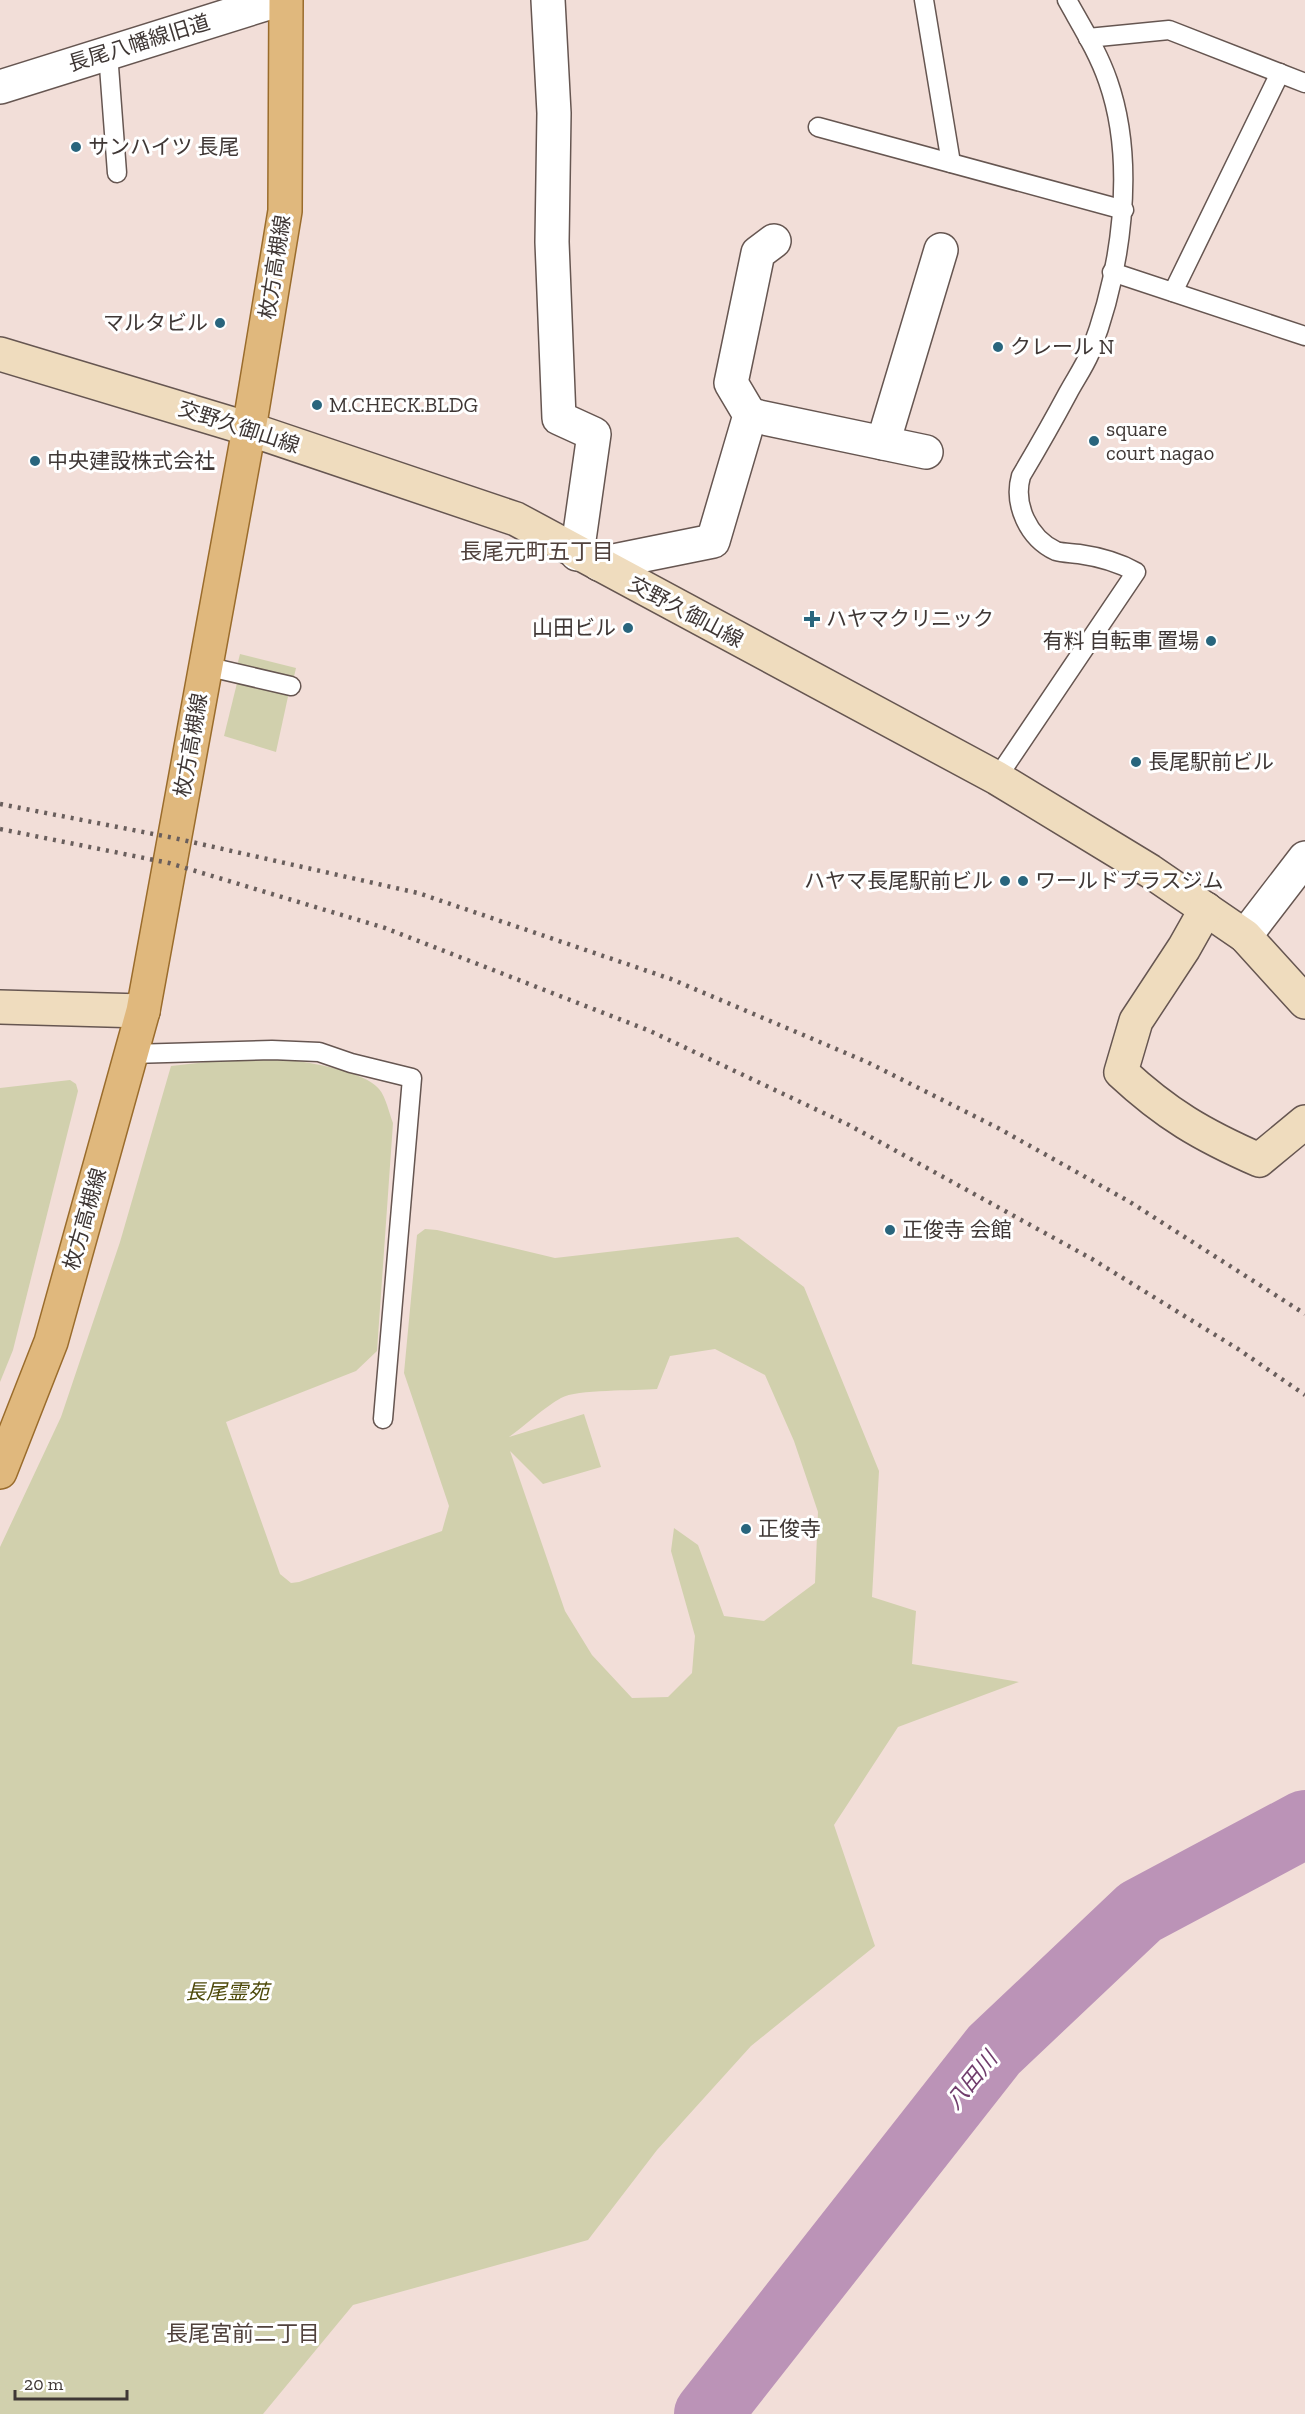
<svg xmlns="http://www.w3.org/2000/svg" width="1305" height="2414" viewBox="0 0 1305 2414" font-family="'Zilla Slab','Noto Sans JP',serif">
<style>
.green{fill:#d1d0ad;fill-rule:evenodd}
.lines{fill:none;stroke-linecap:round;stroke-linejoin:round}
.river{stroke:#bb93b7;stroke-width:68}
.lane-casing{stroke:#665651;stroke-width:21}
.street-casing{stroke:#665651;stroke-width:36}
.secondary-casing{stroke:#665651;stroke-width:36}
.primary-casing{stroke:#9a6c2c;stroke-width:36}
.lane{stroke:#fff;stroke-width:18}
.street{stroke:#fff;stroke-width:33}
.secondary{stroke:#efdcbe;stroke-width:33}
.primary{stroke:#e0b87d;stroke-width:33}
.rail{stroke:#695e5c;stroke-width:4.5;stroke-dasharray:3 6;stroke-linecap:butt}
.poi-dot{fill:#29657d;stroke:#fff;stroke-width:2}
.labels{text-anchor:middle;stroke-width:6;stroke-linejoin:round;paint-order:stroke}
.street-label{font-size:21px;fill:#3f3735;stroke:#fff}
.poi-label{font-size:21px;fill:#3f3735;stroke:#fff;text-anchor:start}
.park-label{font-size:21px;font-style:italic;fill:#4f4b0c;stroke:#fff}
.neighbourhood-label{font-size:22px;fill:#51423d;stroke:#fff}
.water-label{font-size:22px;font-style:italic;fill:#703c6c;stroke:#fff}
</style>
<rect width="100%" height="100%" fill="#f2ded8"/>
<!-- green -->
<g class="green">
<path d="M 240,654 L 296,668 L 293,681 L 237,666 Z"/>
<path d="M 238,679 L 289,692 L 276,752 L 224,736 Z"/>
<path d="M 261,1056 C 287,1059 363,1068 379,1089 C 386,1097 389,1113 393,1123 L 377,1351 L 356,1371 L 226,1422 L 280,1574 L 291,1583 L 299,1582 L 442,1531 L 449,1506 L 404,1373 L 417,1235 L 425,1229 L 437,1230 L 555,1258 L 738,1237 L 804,1287 L 879,1471 L 872,1597 L 916,1611 L 912,1664 L 1019,1682 L 898,1727 L 834,1825 L 875,1946 L 751,2046 L 657,2150 L 588,2240 L 353,2305 L 263,2414 L 0,2414 L 0,1547 L 61,1417 L 120,1242 L 171,1066 ZM 715,1349 L 765,1375 L 794,1441 L 818,1512 L 815,1583 L 764,1621 L 724,1616 L 698,1545 L 674,1528 L 671,1551 L 695,1636 L 692,1673 L 668,1697 L 632,1698 L 592,1655 L 565,1611 L 510,1451 L 543,1484 L 601,1467 L 584,1414 L 509,1437 C 526,1425 543,1408 561,1398 C 577,1389 635,1391 657,1389 L 670,1356 Z"/>
<path d="M 70,1080 L 76,1084 L 78,1091 L 13,1350 L 0,1382 L 0,1088 Z"/>
</g>
<g class="lines">
<!-- river -->
<path class="river" d="M 708,2414 L 994,2050 L 1140,1912 L 1305,1824"/>
<defs>
<g id="lane">
<path d="M 924,0 L 951,163"/>
<path d="M 1088,38 L 1169,30 L 1305,83"/>
<path d="M 108,53 L 117,173"/>
<path d="M 818,127 L 1124,210"/>
<path d="M 1112,272 L 1305,336"/>
<path d="M 1173,292 L 1280,73"/>
<path d="M 205,666 L 291,686"/>
<path d="M 997,778 L 1136,572 C 1118,562 1100,557 1079,554 C 1072,553 1062,553 1056,551 C 1028,538 1013,504 1021,476 C 1037,449 1053,421 1068,393 C 1075,380 1084,367 1090,353 C 1121,273 1137,164 1108,81 C 1098,52 1082,27 1067,0"/>
<path d="M 131,1054 L 272,1050 L 319,1052 L 351,1063 L 412,1078 L 383,1419"/>
</g>
<g id="street">
<path d="M 548,0 L 554,113 L 552,242 L 559,418 L 594,434 L 577,554"/>
<path d="M 0,87 L 278,0"/>
<path d="M 750,415 L 926,452"/>
<path d="M 883,443 L 941,250"/>
<path d="M 599,564 L 713,541 L 750,415 L 731,383 L 758,253 L 774,241"/>
<path d="M 1245,936 L 1305,858"/>
</g>
<g id="secondary">
<path d="M 0,354 L 249,429 L 516,519 L 997,778 L 1150,871 L 1245,936 L 1305,1002"/>
<path d="M 1206,909 L 1184,948 L 1136,1021 L 1121,1072 C 1166,1114 1202,1135 1259,1160 L 1305,1122"/>
<path d="M 0,1007 L 143,1011"/>
</g>
<path id="primary" d="M 0,1472 L 51,1342 L 143,1011 L 249,429 L 285,211 L 286,0"/>
</defs>
<!-- lane casing -->
<use href="#lane" class="lane-casing"/>
<!-- street casing -->
<use href="#street" class="street-casing"/>
<!-- secondary casing -->
<use href="#secondary" class="secondary-casing"/>
<!-- primary casing -->
<use href="#primary" class="primary-casing"/>
<!-- lane -->
<use href="#lane" class="lane"/>
<!-- street -->
<use href="#street" class="street"/>
<!-- secondary -->
<use href="#secondary" class="secondary"/>
<!-- primary -->
<use href="#primary" class="primary"/>
<!-- rail -->
<g class="rail">
<path d="M 0,804 L 174,838 L 418,893 L 671,979 L 867,1062 L 998,1128 L 1130,1202 L 1305,1314"/>
<path d="M 0,829 L 169,863 L 385,928 L 650,1031 L 849,1125 L 1092,1259 L 1238,1349 L 1305,1395"/>
</g>
</g>
<!-- markers -->
<g class="poi-dot">
<circle cx="76" cy="147" r="6"/>
<circle cx="220" cy="323" r="6"/>
<circle cx="998" cy="347" r="6"/>
<circle cx="317" cy="405" r="6"/>
<circle cx="1094" cy="441" r="6"/>
<circle cx="35" cy="461" r="6"/>
<path d="M809 610h6v6h6v6h-6v6h-6v-6h-6v-6h6z"/>
<circle cx="628" cy="628" r="6"/>
<circle cx="1211" cy="641" r="6"/>
<circle cx="1136" cy="762" r="6"/>
<circle cx="1005" cy="881" r="6"/>
<circle cx="1023" cy="881" r="6"/>
<circle cx="890" cy="1230" r="6"/>
<circle cx="746" cy="1529" r="6"/>
</g>
<g class="labels">
<!-- street labels -->
<g class="street-label">
<text transform="translate(139 43) rotate(-17)" y="7">長尾八幡線旧道</text>
<text transform="translate(275 267) rotate(-81)" y="7">枚方高槻線</text>
<text transform="translate(239 427) rotate(18)" y="7">交野久御山線</text>
<text transform="translate(686 612) rotate(28)" y="7">交野久御山線</text>
<text transform="translate(191 745) rotate(-80)" y="7">枚方高槻線</text>
<text transform="translate(85 1219) rotate(-74)" y="7">枚方高槻線</text>
</g>
<!-- poi labels -->
<g class="poi-label">
<text x="88" y="154">サンハイツ 長尾</text>
<text x="208" y="330" text-anchor="end">マルタビル</text>
<text x="1010" y="354">クレール N</text>
<text x="329" y="412">M.CHECK.BLDG</text>
<text x="1106" y="436">square<tspan x="1106" dy="24">court nagao</tspan></text>
<text x="47" y="468">中央建設株式会社</text>
<text x="826" y="626">ハヤマクリニック</text>
<text x="616" y="635" text-anchor="end">山田ビル</text>
<text x="1199" y="648" text-anchor="end">有料 自転車 置場</text>
<text x="1148" y="769">長尾駅前ビル</text>
<text x="993" y="888" text-anchor="end">ハヤマ長尾駅前ビル</text>
<text x="1035" y="888">ワールドプラスジム</text>
<text x="902" y="1237">正俊寺 会館</text>
<text x="758" y="1536">正俊寺</text>
</g>
<!-- park labels -->
<g class="park-label">
<text x="227" y="1999">長尾霊苑</text>
</g>
<!-- neighbourhood labels -->
<g class="neighbourhood-label">
<text x="537" y="559">長尾元町五丁目</text>
<text x="243" y="2341">長尾宮前二丁目</text>
</g>
<!-- water labels -->
<g class="water-label">
<text transform="translate(971 2080) rotate(-51)" y="8">八田川</text>
</g>
</g>
<!-- scale -->
<path d="M15 2390v9h112v-9" fill="none" stroke="#3f3735" stroke-width="3"/>
<text x="24" y="2390" font-size="18" fill="#3f3735" stroke="#ffffff" stroke-width="4.5" paint-order="stroke">20 m</text>
</svg>
